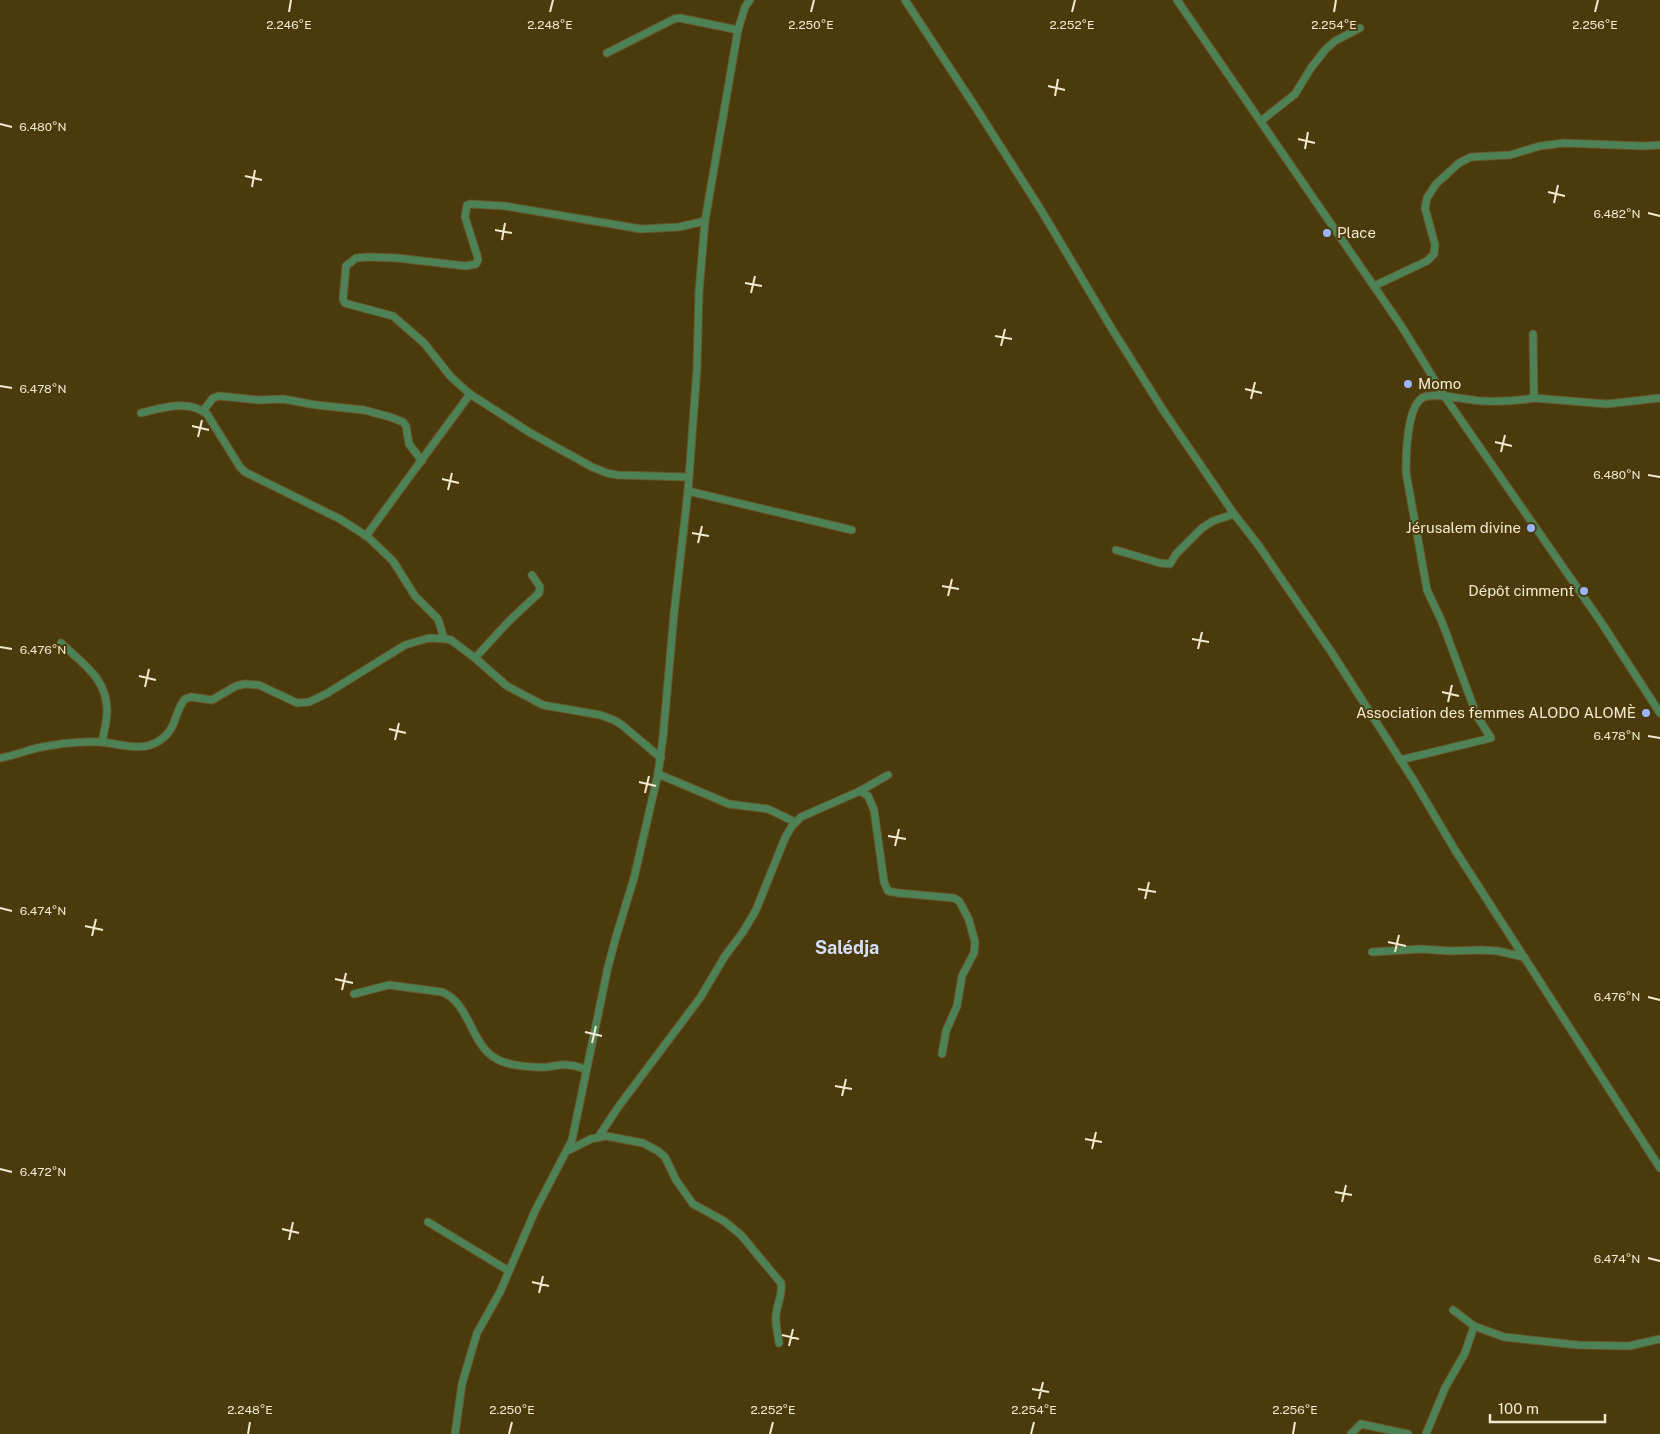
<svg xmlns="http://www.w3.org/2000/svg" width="1660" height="1434" viewBox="0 0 1660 1434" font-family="'Public Sans',sans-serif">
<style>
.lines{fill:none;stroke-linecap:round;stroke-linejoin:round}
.minor-casing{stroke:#66562b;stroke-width:9}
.minor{stroke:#4c8256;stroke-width:7}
.ticks{fill:none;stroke:#f2e9d1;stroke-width:2}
.poi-dot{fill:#9bb5fd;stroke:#4b3a0b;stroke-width:2}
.labels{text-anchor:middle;stroke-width:4;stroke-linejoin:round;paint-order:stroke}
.poi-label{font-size:15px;fill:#f2e9d1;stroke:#4b3a0b;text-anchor:end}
.quarter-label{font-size:18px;font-weight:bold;fill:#d4dffb;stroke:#4b3a0b}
.ticks-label{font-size:12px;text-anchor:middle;fill:#f2e9d1;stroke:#4b3a0b;stroke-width:4;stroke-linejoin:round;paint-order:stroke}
</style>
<rect width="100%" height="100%" fill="#4b3a0b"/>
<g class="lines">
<defs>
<g id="minor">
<path d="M 905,0 L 978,111 L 1041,210 L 1112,329 L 1163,410 L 1234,514 L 1259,546 L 1332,653 L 1414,781 L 1455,850 L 1660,1168"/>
<path d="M 1177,0 L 1402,327 L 1445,397 L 1601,622 L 1660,713"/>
<path d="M 607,53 L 674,19 L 680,18 L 738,30"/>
<path d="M 1261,121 L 1295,94 L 1311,68 L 1325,50 L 1335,41 L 1360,28"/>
<path d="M 1374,286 L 1427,261 L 1434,254 L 1435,245 L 1425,208 L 1427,198 L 1436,184 L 1459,163 L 1471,157 L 1510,155 L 1540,146 L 1564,143 L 1643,146 L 1660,145"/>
<path d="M 1534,398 L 1607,404 L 1660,398"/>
<path d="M 203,411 L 213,398 L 219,396 L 258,400 L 283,399 L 316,405 L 364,410 L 390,417 L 403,422 L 406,426 L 409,444 L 422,461"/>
<path d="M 141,413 C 161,408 188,399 207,414 L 240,467 L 245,472 L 340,519 L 368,537 L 393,561 L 415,596 L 438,619 L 444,638"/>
<path d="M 688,477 L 617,475 L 607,473 L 592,467 L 529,432 L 470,394 L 451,377 L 424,343 L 393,316 L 348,304 L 345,303 L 343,299 L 346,266 L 356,258 L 368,257 L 397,258 L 466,266 L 476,264 L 478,260 L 477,255 L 465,217 L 467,205 L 470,204 L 505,206 L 641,229 L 679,227 L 705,221"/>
<path d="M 688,491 L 852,530"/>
<path d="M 366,536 L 470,394"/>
<path d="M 1116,550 L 1160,563 L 1170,564 L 1176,554 L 1202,528 L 1213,521 L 1234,514"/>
<path d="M 61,643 C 83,664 107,678 107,711 C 107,722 104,732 102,742"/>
<path d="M 475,658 L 509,621 L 539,593 L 540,587 L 532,575"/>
<path d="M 0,758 C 13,756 25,751 37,748 C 57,744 79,741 99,742 C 120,743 140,753 159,741 C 179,727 173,713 185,699 L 191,697 L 212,700 L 236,686 L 245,684 L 259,685 L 297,703 L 309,702 L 326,694 L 405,645 L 429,638 L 446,639 L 451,640 L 475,658 L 507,686 L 543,705 L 600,715 L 614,720 L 622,725 L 661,758"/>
<path d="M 1400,760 L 1491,738 L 1477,716 L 1442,622 L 1427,590 L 1406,472 C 1406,455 1407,408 1422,398 C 1433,391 1470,401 1484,401 C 1501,402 1517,401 1534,398 L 1533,334"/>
<path d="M 658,774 L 729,804 L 768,809 L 795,822"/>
<path d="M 860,791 L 868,796 L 874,810 L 884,882 L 888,891 L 898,893 L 954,898 L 959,901 L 963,908 L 969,920 L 975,942 L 974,953 L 962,976 L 957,1006 L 946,1031 L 942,1054"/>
<path d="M 1372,952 L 1421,949 L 1450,951 L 1481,950 L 1498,951 L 1524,957"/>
<path d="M 354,994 L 389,985 L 442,992 C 469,1002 471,1044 495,1058 C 507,1066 535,1068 548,1067 C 555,1066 561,1064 568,1065 C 574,1065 580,1068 586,1069"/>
<path d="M 599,1136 L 619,1106 L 700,998 L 725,956 L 743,932 L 756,910 L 785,838 L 792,826 L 801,817 L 860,791 L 888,775"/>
<path d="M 567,1151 L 591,1139 L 606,1136 L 643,1143 L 658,1151 L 665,1157 L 676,1180 L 693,1204 L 724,1221 L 741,1235 L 781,1283 C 783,1294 777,1304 776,1315 C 775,1324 778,1334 779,1343"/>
<path d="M 428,1222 L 509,1271"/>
<path d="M 1453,1310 L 1474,1326 L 1504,1337 L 1578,1345 L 1629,1346 L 1660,1339"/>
<path d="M 455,1434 L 462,1384 L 477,1333 L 500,1292 L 535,1211 L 572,1140 L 608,967 L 616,937 L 634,878 L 658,774 L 663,737 L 674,614 L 688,491 L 697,368 L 699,292 L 705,221 L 738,30 L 745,7 L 750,0"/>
<path d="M 1351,1434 L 1361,1424 L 1408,1434"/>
<path d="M 1426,1434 L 1445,1388 L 1465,1353 L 1474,1326"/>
</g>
</defs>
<!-- minor casing -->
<use href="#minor" class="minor-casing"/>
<!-- minor -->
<use href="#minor" class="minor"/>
</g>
<!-- ticks -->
<path class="ticks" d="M 289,12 L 291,0M 550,12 L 553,0M 811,12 L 814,0M 1072,12 L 1075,0M 1334,12 L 1336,0M 1595,12 L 1598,0M 1048,86 L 1065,90M 1055,96 L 1058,79M 0,124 L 12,127M 1298,139 L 1315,143M 1305,149 L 1308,132M 245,176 L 262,180M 252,187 L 255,170M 1548,192 L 1565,196M 1554,203 L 1558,185M 1648,213 L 1660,216M 495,230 L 512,233M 502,240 L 505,223M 745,283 L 762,286M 751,293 L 755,276M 995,336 L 1012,339M 1001,346 L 1005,329M 0,386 L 12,388M 1245,389 L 1262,393M 1251,399 L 1255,382M 192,426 L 209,430M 198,437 L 202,420M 1495,442 L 1512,446M 1501,452 L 1505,435M 1648,475 L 1660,477M 442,479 L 459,483M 448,490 L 452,473M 692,533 L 709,536M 698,543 L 702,526M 942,586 L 959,589M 948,596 L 952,579M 1192,639 L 1209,642M 0,647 L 12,649M 1198,649 L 1202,632M 139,676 L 156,680M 145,687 L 149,669M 1442,692 L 1459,696M 1448,702 L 1452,685M 389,729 L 406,733M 1648,736 L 1660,738M 395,740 L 399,723M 639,782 L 656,786M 645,793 L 649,776M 888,836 L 906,839M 895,846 L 899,829M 1138,889 L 1156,892M 1145,899 L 1149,882M 0,908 L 12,911M 85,926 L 103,930M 92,936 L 96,919M 1388,942 L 1406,946M 1395,952 L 1399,935M 335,979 L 353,983M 342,990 L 346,973M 1648,997 L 1660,1000M 585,1032 L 602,1036M 592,1043 L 596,1026M 835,1086 L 852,1089M 842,1096 L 846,1079M 1085,1139 L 1102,1142M 1092,1149 L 1096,1132M 0,1169 L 12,1172M 1335,1192 L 1352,1195M 1342,1202 L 1346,1185M 282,1229 L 299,1233M 289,1240 L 293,1222M 1648,1258 L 1660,1261M 532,1282 L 549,1286M 539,1293 L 543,1276M 782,1335 L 799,1339M 789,1346 L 793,1329M 1032,1389 L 1049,1392M 1039,1399 L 1043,1382M 248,1434 L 250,1422M 509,1434 L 512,1422M 770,1434 L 773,1422M 1031,1434 L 1034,1422M 1293,1434 L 1295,1422"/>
<!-- markers -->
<g class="poi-dot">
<circle cx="1327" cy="233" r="5"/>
<circle cx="1408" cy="384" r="5"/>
<circle cx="1531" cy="528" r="5"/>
<circle cx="1584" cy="591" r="5"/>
<circle cx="1646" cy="713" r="5"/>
</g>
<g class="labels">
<!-- poi labels -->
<g class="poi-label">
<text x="1337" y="238" text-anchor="start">Place</text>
<text x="1418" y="389" text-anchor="start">Momo</text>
<text x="1521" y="533">Jérusalem divine</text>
<text x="1574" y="596">Dépôt cimment</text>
<text x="1636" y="718">Association des femmes ALODO ALOMÈ</text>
</g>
<!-- quarter labels -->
<g class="quarter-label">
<text x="847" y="954">Salédja</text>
</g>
</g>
<g class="ticks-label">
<text x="289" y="29">2.246°E</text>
<text x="550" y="29">2.248°E</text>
<text x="811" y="29">2.250°E</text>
<text x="1072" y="29">2.252°E</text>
<text x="1334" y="29">2.254°E</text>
<text x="1595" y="29">2.256°E</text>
<text x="43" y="131">6.480°N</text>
<text x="1617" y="218">6.482°N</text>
<text x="43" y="393">6.478°N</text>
<text x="1617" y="479">6.480°N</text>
<text x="43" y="654">6.476°N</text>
<text x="1617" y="740">6.478°N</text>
<text x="43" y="915">6.474°N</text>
<text x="1617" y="1001">6.476°N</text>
<text x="43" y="1176">6.472°N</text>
<text x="1617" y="1263">6.474°N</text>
<text x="250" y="1414">2.248°E</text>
<text x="512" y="1414">2.250°E</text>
<text x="773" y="1414">2.252°E</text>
<text x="1034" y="1414">2.254°E</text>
<text x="1295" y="1414">2.256°E</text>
</g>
<!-- scale -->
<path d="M1490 1414v8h115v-8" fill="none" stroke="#f2e9d1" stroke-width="2.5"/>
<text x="1498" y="1414" font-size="15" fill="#f2e9d1" stroke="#4b3a0b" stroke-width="4" paint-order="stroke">100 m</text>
</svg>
